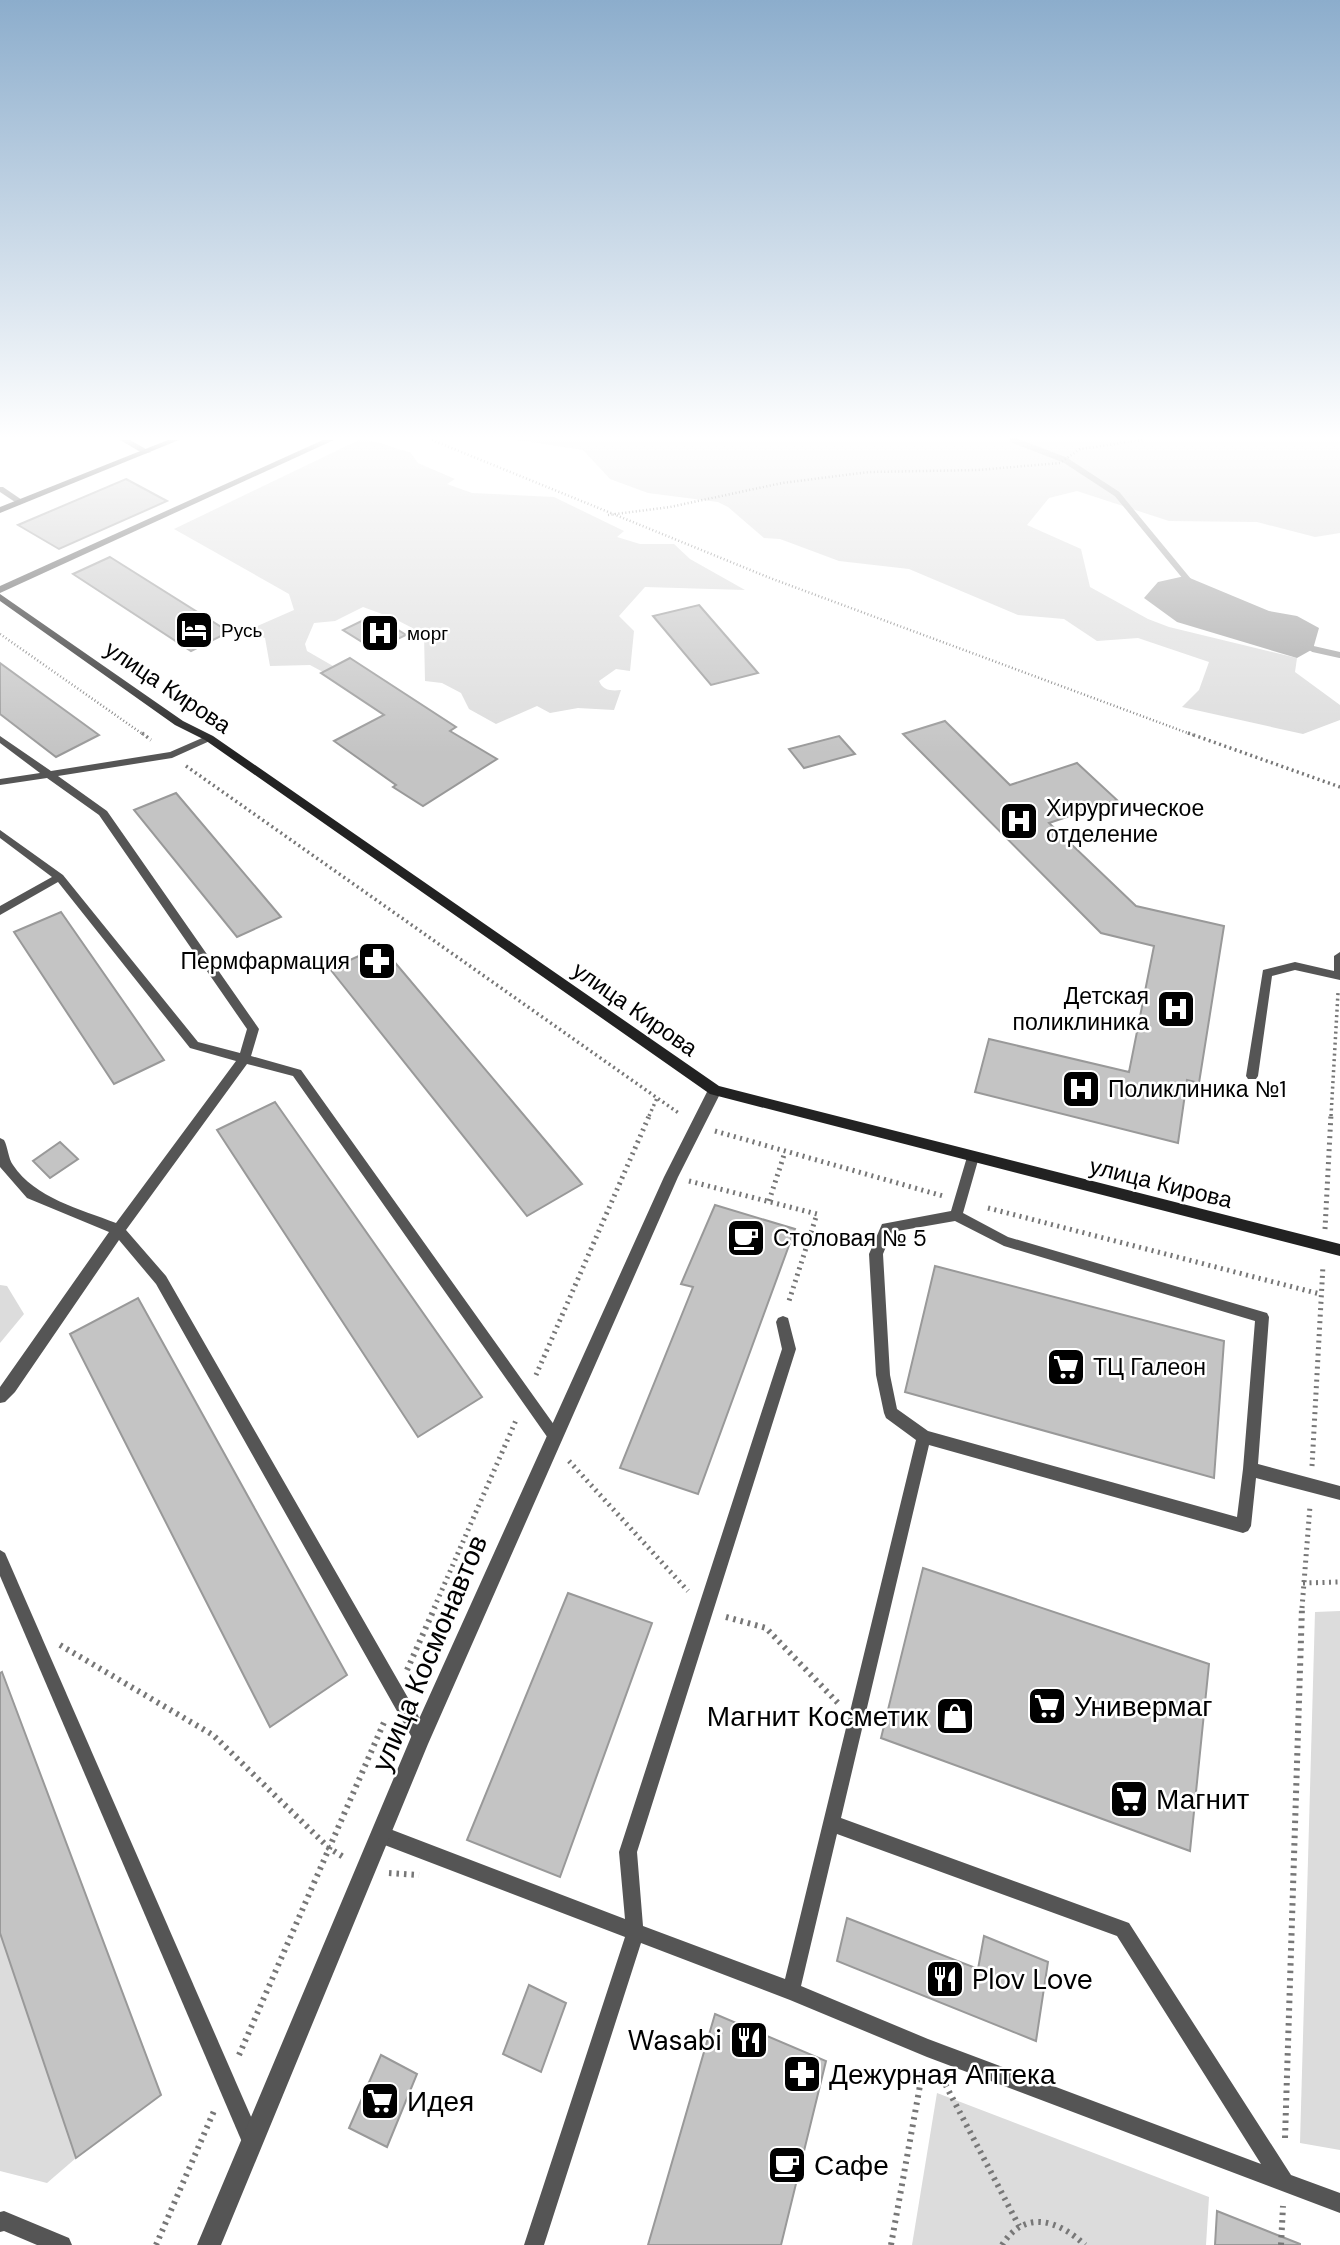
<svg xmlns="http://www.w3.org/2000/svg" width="1340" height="2245" viewBox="0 0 1340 2245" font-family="'DM Sans',sans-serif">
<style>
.green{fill:#dcdcdc}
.water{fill:#a3a3a3}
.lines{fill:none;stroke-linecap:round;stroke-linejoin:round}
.stream{stroke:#a3a3a3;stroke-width:6}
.building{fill:#c4c4c4;stroke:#999;stroke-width:2}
.path-far3{stroke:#777;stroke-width:2.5;stroke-dasharray:1 2.5;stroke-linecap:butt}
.path-far2{stroke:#777;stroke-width:3.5;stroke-dasharray:2 3.5;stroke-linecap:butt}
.path-far1{stroke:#777;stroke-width:5;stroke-dasharray:2 4.5;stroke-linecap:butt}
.path{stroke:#777;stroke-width:6;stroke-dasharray:2.5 5;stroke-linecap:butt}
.lane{fill:#555;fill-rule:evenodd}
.street{fill:#555;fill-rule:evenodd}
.secondary{fill:#222;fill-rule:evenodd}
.labels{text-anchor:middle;stroke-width:5;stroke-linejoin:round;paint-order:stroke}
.far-poi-label{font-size:19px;fill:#000;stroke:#fff;text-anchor:start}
.street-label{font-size:23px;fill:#000;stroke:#fff}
.poi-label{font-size:23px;fill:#000;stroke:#fff;text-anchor:start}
.near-street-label{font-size:28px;fill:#000;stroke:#fff}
.near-poi-label{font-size:28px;fill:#000;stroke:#fff;text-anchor:start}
</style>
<rect width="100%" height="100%" fill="#fff"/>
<!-- green -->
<g class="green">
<path d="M 359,440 C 382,440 389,448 410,452 L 418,463 L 455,479 L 447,484 L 472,493 L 554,497 L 624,531 L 617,537 L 640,544 L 674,544 L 690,559 L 745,590 L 645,587 L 619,616 L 634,631 L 630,671 L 616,669 L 599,681 C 603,691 612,691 621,690 L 614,710 L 578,708 L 550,713 L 537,706 L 496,724 L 469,709 L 461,693 L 442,683 L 425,681 L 424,634 L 393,618 L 363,607 L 335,621 L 314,623 L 305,644 L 307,651 L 333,666 L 323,672 L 310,665 L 270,666 L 265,638 L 246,631 L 294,610 L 289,594 L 174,529 Z"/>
<path d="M 517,440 L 1340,440 L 1340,533 L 1315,537 L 1257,522 L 1169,521 L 1077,491 L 1049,498 L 1027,525 L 1081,549 L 1090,587 L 1148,619 L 1169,627 L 1297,658 L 1295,672 L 1340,705 L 1340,720 L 1303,734 L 1182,707 L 1199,690 L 1209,662 L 1138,638 L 1097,641 L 1064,619 L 1018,615 L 909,569 L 839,561 L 780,539 L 764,538 L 728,507 L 718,502 L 648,493 L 610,479 L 583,450 Z"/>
<path d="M 0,1285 L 7,1286 L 24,1314 L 0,1343 Z"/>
<path d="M 1340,1611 L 1340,2150 L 1300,2143 L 1315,1612 Z"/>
<path d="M 0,1933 L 76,2158 L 47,2183 L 0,2171 Z"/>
<path d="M 937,2093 L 1209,2197 L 1206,2245 L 912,2245 Z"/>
</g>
<!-- water -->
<path class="water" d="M 1185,576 L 1269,611 L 1297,616 L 1319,628 L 1313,649 L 1297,658 L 1177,622 L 1144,598 L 1158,582 Z"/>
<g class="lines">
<!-- stream -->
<g class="stream">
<path d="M 1013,440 L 1065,460 L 1117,494 L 1192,585"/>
<path d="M 1304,644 L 1313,649 L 1340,655"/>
</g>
</g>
<!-- building -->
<g class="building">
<path d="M 126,479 L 167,501 L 59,549 L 18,525 Z"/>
<path d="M 110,557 L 229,632 L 191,651 L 73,574 Z"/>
<path d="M 699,605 L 758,673 L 711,685 L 653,616 Z"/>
<path d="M 374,615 L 406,635 L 375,650 L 343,630 Z"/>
<path d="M 350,658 L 456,727 L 450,731 L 497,759 L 423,806 L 393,787 L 396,785 L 334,741 L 384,715 L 321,673 Z"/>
<path d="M 0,663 L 99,735 L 56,757 L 0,714 Z"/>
<path d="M 945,721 L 1010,785 L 1077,763 L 1117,800 L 1049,823 L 1136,906 L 1224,926 L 1199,1083 L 1187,1080 L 1178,1143 L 975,1092 L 989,1039 L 1129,1072 L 1154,946 L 1101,933 L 903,734 Z"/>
<path d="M 839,736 L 855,754 L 804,768 L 789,749 Z"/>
<path d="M 176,793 L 281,917 L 237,937 L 134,810 Z"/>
<path d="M 61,912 L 164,1060 L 114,1084 L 14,932 Z"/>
<path d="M 381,946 L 582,1184 L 527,1216 L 330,969 Z"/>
<path d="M 275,1102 L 482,1397 L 418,1437 L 217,1130 Z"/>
<path d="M 60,1142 L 78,1159 L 50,1178 L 33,1161 Z"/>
<path d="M 715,1205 L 795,1229 L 698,1494 L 620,1468 L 693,1287 L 681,1284 Z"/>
<path d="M 935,1266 L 1224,1341 L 1214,1478 L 905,1392 Z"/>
<path d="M 138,1298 L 347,1675 L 270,1727 L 70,1334 Z"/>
<path d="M 923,1568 L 1209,1664 L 1190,1851 L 881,1738 Z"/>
<path d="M 568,1593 L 652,1623 L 560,1877 L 467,1840 Z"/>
<path d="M 2,1672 L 161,2095 L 76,2158 L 0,1933 L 0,1673 Z"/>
<path d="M 847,1918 L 978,1969 L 984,1936 L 1048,1962 L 1036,2041 L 837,1961 Z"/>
<path d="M 529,1985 L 566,2003 L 541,2072 L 503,2054 Z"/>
<path d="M 715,2014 L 826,2061 L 781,2245 L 648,2245 Z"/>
<path d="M 381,2055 L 417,2074 L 387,2147 L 349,2128 Z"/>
<path d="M 1217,2211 L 1300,2244 L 1300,2245 L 1215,2245 Z"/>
</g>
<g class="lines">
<!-- path-far3 -->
<g class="path-far3">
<path d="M 432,440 L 770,578 L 1193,735"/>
<path d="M 608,515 L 670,507 L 782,483 L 869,472 L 978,470 L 1060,463 L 1080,449 L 1143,440"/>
<path d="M 0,634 L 144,735"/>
</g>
<!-- path-far2 -->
<g class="path-far2">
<path d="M 142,733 L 151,740"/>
<path d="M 1188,733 L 1340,787"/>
<path d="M 186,766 L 680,1114"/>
<path d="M 649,1116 L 657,1098"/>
<path d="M 1331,1116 L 1338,993"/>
</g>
<!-- path-far1 -->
<g class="path-far1">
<path d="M 715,1131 L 943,1196"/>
<path d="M 689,1181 L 817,1214 L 788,1304"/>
<path d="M 769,1201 L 785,1152"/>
<path d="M 988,1208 L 1320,1294"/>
<path d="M 1325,1229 L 1331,1114"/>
<path d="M 536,1375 L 650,1114"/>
<path d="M 569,1461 L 688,1591"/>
<path d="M 1312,1466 L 1323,1265"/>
<path d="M 1303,1583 L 1340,1582"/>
<path d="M 434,1608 L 517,1418"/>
<path d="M 1302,1608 L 1310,1506"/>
</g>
<!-- path -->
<g class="path">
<path d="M 726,1617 L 766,1628 L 838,1703"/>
<path d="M 60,1645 L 213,1735 L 329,1848 L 345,1858"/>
<path d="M 407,1670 L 435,1607"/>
<path d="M 389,1873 L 419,1875"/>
<path d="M 239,2055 L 385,1720"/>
<path d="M 942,2078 L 1019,2226"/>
<path d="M 1285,2138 L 1302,1607"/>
<path d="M 156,2245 L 214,2111"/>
<path d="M 891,2245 L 923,2069"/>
<path d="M 1002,2245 C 1025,2209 1058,2220 1085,2245"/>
<path d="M 1281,2245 L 1283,2206"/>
</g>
<!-- lane -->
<g class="lane">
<path d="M 120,440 L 130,440 L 151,452 L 144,454 Z"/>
<path d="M 0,487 L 3,487 L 25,502 L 18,504 L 0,492 Z"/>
<path d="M 209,735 L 214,738 L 212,740 L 172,758 L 58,776 L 107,811 L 257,1026 L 259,1029 L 251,1056 L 301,1070 L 562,1436 L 560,1441 L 555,1443 L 550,1441 L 293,1076 L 247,1064 L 126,1230 L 166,1276 L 427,1731 L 429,1737 L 427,1743 L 421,1745 L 415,1743 L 156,1284 L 119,1240 L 15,1392 L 5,1402 L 0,1403 L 0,1387 L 109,1232 L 27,1198 L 0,1167 L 0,1138 L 4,1140 C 8,1147 8,1158 13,1165 C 35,1198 80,1209 116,1223 L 236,1061 L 190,1048 L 58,882 L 0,915 L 0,906 L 52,877 L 0,838 L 0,830 L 63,875 L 198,1042 L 240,1053 L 247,1029 L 99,815 L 47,778 L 0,785 L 0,779 L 40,773 L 0,743 L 0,736 L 51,771 L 170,752 Z"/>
<path d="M 1340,952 L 1340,980 L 1295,970 L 1272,976 L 1258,1076 L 1256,1079 L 1248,1079 L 1246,1076 L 1263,970 L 1295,962 L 1334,971 L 1334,956 Z"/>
<path d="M 973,1152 L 977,1153 L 979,1157 L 963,1213 L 1008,1237 L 1267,1313 L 1269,1317 L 1258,1464 L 1340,1486 L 1340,1500 L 1256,1478 L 1251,1526 L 1248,1531 L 1243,1533 L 929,1445 L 841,1818 L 1129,1923 L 1291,2175 L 1340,2193 L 1340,2213 L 927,2057 L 790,2000 L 641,1943 L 544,2245 L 524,2245 L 625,1937 L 382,1844 L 376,1841 L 373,1835 L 376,1829 L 382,1826 L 625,1919 L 619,1852 L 782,1349 L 776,1322 L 778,1318 L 783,1316 L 788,1318 L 796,1349 L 637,1852 L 643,1926 L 785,1979 L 916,1440 L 886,1418 L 884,1413 L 876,1375 L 869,1254 L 882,1224 L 951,1211 L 967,1157 L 969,1153 ZM 955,1221 L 1004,1246 L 1255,1321 L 1243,1469 L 1237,1517 L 928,1431 L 897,1409 L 890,1375 L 883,1254 L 892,1232 ZM 837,1834 L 1117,1936 L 1261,2164 L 928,2039 L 801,1986 Z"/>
<path d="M 0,1550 L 5,1553 L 259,2135 L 262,2142 L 259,2149 L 252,2152 L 245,2149 L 0,1576 Z"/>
<path d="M 4,2211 L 69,2238 L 72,2245 L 37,2245 L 4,2231 L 0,2232 L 0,2212 Z"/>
</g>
<!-- street -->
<g class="street">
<path d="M 323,440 L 334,440 L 0,593 L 0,586 Z"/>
<path d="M 715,1085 L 722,1090 L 678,1177 L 428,1744 L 221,2245 L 197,2245 L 414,1730 L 664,1177 L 710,1086 Z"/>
</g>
<!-- secondary -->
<g class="secondary">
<path d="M 168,440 L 179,440 L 0,513 L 0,507 Z"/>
<path d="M 0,594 L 183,721 L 213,736 L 719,1086 L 1340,1244 L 1340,1256 L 710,1094 L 205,740 L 175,725 L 0,601 Z"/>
</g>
</g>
<!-- sky -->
<linearGradient id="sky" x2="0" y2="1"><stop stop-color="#8cadcc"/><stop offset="0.58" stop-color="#fff"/><stop offset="1" stop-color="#fff" stop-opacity="0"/></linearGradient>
<rect width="1340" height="754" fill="url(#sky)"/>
<!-- icons -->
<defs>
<symbol id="hotel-square" viewBox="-11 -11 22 22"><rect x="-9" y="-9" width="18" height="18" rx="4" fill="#000" stroke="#fff"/><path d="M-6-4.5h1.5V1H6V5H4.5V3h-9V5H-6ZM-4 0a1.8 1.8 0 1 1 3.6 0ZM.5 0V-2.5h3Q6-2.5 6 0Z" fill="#fff"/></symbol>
<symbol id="hospital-square" viewBox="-11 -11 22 22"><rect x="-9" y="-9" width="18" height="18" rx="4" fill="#000" stroke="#fff"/><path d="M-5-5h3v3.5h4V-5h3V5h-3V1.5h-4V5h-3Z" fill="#fff"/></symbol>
<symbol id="pharmacy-square" viewBox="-11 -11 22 22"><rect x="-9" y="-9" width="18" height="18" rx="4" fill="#000" stroke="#fff"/><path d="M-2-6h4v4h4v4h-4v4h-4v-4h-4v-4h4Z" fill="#fff"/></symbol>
<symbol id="cafe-square" viewBox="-11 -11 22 22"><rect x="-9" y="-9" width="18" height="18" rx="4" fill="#000" stroke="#fff"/><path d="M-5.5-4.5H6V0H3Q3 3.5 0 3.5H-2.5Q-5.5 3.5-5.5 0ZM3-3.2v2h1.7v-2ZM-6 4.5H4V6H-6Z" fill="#fff"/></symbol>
<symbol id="supermarket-square" viewBox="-11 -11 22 22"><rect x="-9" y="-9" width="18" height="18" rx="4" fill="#000" stroke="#fff"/><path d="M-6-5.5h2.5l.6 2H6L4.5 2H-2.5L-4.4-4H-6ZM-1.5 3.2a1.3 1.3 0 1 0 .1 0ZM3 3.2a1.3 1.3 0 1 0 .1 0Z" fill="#fff"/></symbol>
<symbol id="shop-square" viewBox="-11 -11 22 22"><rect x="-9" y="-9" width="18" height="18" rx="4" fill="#000" stroke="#fff"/><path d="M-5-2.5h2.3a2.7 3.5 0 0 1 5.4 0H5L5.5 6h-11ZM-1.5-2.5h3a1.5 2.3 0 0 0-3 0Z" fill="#fff"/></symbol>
<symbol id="restaurant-square" viewBox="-11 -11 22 22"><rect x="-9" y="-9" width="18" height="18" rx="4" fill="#000" stroke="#fff"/><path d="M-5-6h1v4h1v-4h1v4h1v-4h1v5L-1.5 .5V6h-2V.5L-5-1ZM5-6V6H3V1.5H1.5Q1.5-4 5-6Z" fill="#fff"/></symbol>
</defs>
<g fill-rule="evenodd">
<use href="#hotel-square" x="172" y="608" width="44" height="44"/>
<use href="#hospital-square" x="358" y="611" width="44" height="44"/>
<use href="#hospital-square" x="997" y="799" width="44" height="44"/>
<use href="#pharmacy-square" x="355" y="939" width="44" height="44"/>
<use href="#hospital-square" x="1154" y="987" width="44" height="44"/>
<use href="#hospital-square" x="1059" y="1067" width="44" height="44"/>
<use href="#cafe-square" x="724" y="1216" width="44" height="44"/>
<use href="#supermarket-square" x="1044" y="1345" width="44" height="44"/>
<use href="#supermarket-square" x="1025" y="1684" width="44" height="44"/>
<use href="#shop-square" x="933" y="1694" width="44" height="44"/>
<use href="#supermarket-square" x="1107" y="1777" width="44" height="44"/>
<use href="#restaurant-square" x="923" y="1957" width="44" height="44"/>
<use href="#restaurant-square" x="727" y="2018" width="44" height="44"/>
<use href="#pharmacy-square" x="780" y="2052" width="44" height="44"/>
<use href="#supermarket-square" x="358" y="2079" width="44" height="44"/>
<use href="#cafe-square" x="765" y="2143" width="44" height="44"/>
</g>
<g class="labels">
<!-- far-poi labels -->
<g class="far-poi-label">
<text x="221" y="637">Русь</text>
<text x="407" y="640">морг</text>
</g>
<!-- street labels -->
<g class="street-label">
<text transform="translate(168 687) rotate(34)" y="8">улица Кирова</text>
<text transform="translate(635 1009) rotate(35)" y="8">улица Кирова</text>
<text transform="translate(1161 1183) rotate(14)" y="8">улица Кирова</text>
</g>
<!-- poi labels -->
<g class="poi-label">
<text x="1046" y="816">Хирургическое<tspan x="1046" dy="26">отделение</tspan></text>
<text x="350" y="969" text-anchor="end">Пермфармация</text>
<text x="1149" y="1004" text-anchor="end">Детская<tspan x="1149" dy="26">поликлиника</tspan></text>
<text x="1108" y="1097">Поликлиника №1</text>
<text x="773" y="1246">Столовая № 5</text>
<text x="1093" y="1375">ТЦ Галеон</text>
</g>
<!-- near-street labels -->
<g class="near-street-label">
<text transform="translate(429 1653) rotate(-67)" y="10">улица Космонавтов</text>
</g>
<!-- near-poi labels -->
<g class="near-poi-label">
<text x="1074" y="1716">Универмаг</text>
<text x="928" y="1726" text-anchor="end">Магнит Косметик</text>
<text x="1156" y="1809">Магнит</text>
<text x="972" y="1989">Plov Love</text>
<text x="722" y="2050" text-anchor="end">Wasabi</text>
<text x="829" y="2084">Дежурная Аптека</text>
<text x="407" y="2111">Идея</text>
<text x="814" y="2175">Сафе</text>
</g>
</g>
</svg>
